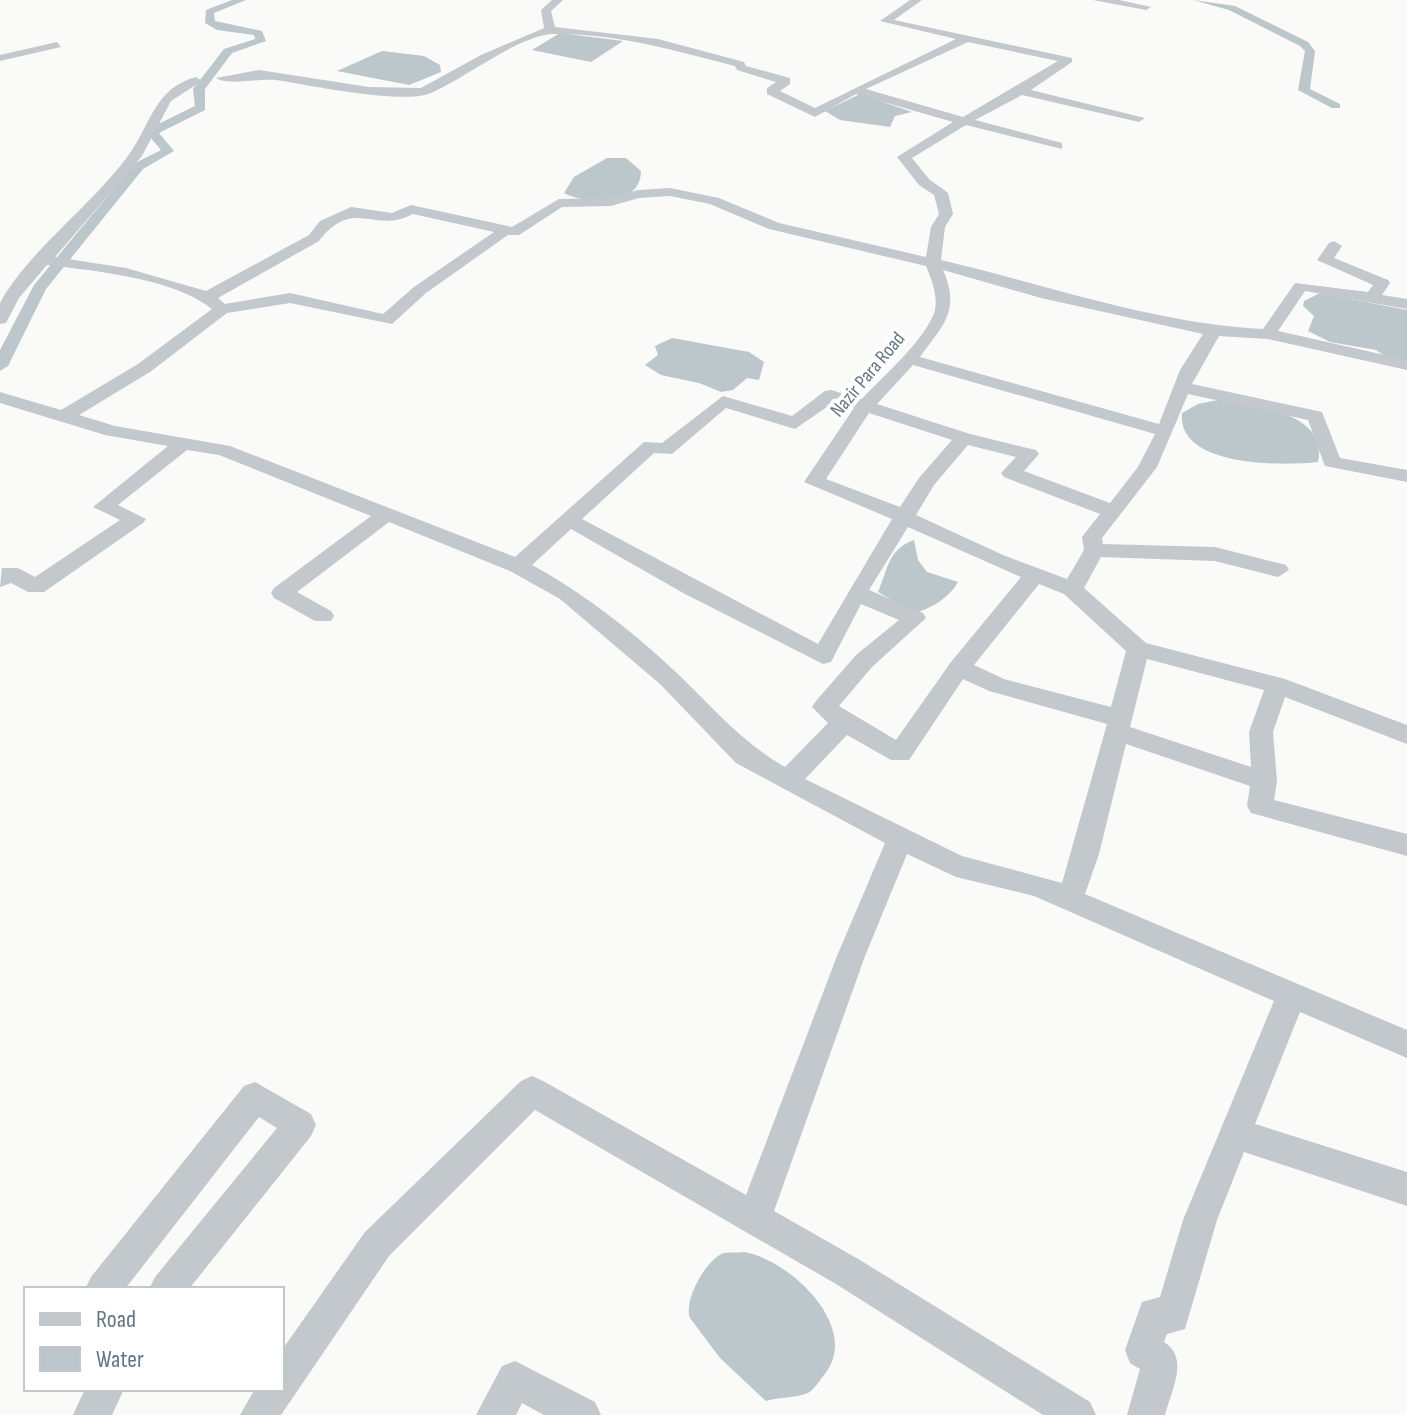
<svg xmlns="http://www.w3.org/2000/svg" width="1407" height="1415" viewBox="0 0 1407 1415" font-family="'Sofia Sans Condensed',sans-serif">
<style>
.water{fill:#bbc7cb}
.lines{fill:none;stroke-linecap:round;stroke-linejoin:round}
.canal{fill:#bbc7cb;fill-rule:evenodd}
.minor{fill:#c3c8cc;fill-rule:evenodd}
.labels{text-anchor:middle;stroke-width:8;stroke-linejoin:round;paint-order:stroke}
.far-street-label{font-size:20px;fill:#657683;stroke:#fff}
</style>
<rect width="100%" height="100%" fill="#fafaf8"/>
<!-- water -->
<g class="water">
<path d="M 560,33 L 623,41 L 591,62 L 532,50 Z"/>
<path d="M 382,51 L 424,56 L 440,65 L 441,72 L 409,85 L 337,71 Z"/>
<path d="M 860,94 L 912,112 L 895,116 L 890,127 L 840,120 L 825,111 Z"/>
<path d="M 607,158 L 626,158 L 641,171 C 641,207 587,205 564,193 L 574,177 Z"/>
<path d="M 1320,293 L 1407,310 L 1407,361 L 1385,356 L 1376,350 L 1330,342 L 1308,331 L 1314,316 L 1303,306 L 1304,301 Z"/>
<path d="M 672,338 L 749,352 L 764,362 L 759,380 L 747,378 L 733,390 L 721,392 L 699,383 L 661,375 L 645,365 L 658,355 L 655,346 Z"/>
<path d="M 1218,400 C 1252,405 1329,412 1318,462 C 1283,466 1177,467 1182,413 L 1198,404 Z"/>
<path d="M 914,540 L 918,560 L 927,572 L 958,582 C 950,597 931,609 914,613 L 878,592 C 888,569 888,549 914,540 Z"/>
<path d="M 744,1252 C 789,1259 863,1328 824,1375 C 820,1380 814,1390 808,1393 C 797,1398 778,1397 766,1401 L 720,1358 L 690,1318 C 683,1301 706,1259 724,1253 C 730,1252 738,1253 744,1252 Z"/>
</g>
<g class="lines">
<!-- canal -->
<g class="canal">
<path d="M 232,0 L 246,0 L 214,13 L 215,21 L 262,31 L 266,41 L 232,53 L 205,89 L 205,110 L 159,133 L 174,151 L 143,169 L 46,289 L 8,366 L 0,371 L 0,350 L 34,285 L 135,163 L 161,150 L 146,132 L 148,129 L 195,106 L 193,89 L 224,49 L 255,39 L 254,35 L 217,30 L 205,23 L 206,10 Z"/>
<path d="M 1193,0 L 1235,6 L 1308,42 L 1315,51 L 1310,89 L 1340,104 L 1340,108 L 1332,108 L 1298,90 L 1305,51 L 1300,46 L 1229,10 Z"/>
</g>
<!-- minor -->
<g class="minor">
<path d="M 552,0 L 563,0 L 551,11 L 555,27 L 658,39 L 744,62 L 746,66 L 790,78 L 790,84 L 780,91 L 815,108 L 956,39 L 880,21 L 910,0 L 922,0 L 894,20 L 1072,58 L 1072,62 L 1031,90 L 1145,118 L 1139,122 L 1022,95 L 975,120 L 1062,143 L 1062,149 L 966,125 L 912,158 L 929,179 L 948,193 L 953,214 L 945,227 L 941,260 C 1048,285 1153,323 1263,329 L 1295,283 L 1368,292 L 1373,285 L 1317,260 L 1329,243 L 1334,241 L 1342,246 L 1334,258 L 1388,280 L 1390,283 L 1382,295 L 1407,299 L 1407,309 L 1305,291 L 1278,331 L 1407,360 L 1407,370 L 1268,339 L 1219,336 L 1192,384 L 1322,412 L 1340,458 L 1407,470 L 1407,482 L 1325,466 L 1308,420 L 1188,394 L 1157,467 L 1102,538 L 1103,544 L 1215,547 L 1286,565 L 1289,570 L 1278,577 L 1215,561 L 1101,557 L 1084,588 L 1146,643 L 1285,679 L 1407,725 L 1407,744 L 1285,697 L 1273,732 L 1277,781 L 1274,800 L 1407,834 L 1407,856 L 1251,813 L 1247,806 L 1250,786 L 1126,744 L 1099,854 L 1085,894 L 1407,1030 L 1407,1058 L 1300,1012 L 1255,1124 L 1407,1172 L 1407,1206 L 1244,1152 L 1217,1220 L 1185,1329 L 1167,1334 L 1164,1342 C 1190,1358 1171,1391 1165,1415 L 1127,1415 L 1140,1369 L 1130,1363 L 1125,1350 L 1142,1302 L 1160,1297 L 1183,1220 L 1274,1001 L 1034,896 L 956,877 L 907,854 L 865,956 L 774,1211 L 860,1260 L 1090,1402 L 1096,1415 L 1043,1415 L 836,1284 L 535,1110 L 389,1256 L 281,1415 L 240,1415 L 255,1389 L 282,1389 L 282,1350 L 365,1232 L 521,1081 L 532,1076 L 543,1081 L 746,1195 L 837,956 L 885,843 L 736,763 L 660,684 L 560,599 L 510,571 L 389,522 L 297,592 L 331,611 L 334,616 L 331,621 L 315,621 L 274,598 L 271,593 L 274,588 L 371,516 L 219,455 L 187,450 L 118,505 L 146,519 L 143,523 L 44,592 L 28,592 L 11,583 L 0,587 L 2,568 L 18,568 L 35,577 L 120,520 L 93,507 L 168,446 L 105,435 L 0,403 L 0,392 L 61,410 L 138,364 L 212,309 C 174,278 95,271 47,265 L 19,298 L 6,323 L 0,324 L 0,303 C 27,252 95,203 130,153 C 151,123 155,88 196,77 L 202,81 L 171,101 L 142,156 L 55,257 L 126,268 L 206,291 L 309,235 L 320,221 L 351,207 L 392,213 L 411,205 L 512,227 L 559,199 L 610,198 L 638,190 L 670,188 L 719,198 L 779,223 L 926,257 L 931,227 L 939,214 L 934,195 L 919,185 L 897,157 L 953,122 L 856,94 L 815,117 L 767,94 L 767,88 L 776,82 L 737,70 L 735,66 C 677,51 615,33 554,34 C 519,34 461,82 428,94 C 401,104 307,85 276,80 C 259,78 228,86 216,78 L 259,70 L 369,87 L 421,88 L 481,55 L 544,28 L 541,10 ZM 968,42 L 1058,61 L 963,117 L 866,89 ZM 670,196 L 710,204 L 769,229 L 926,266 C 932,280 940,301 933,316 C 918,347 885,374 862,399 L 831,390 L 825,391 L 792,416 L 723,396 L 662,443 L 644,442 L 515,557 L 230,446 L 115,426 L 79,415 L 150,372 L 227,313 L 290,303 L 392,324 L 426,293 L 508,235 L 519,235 L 562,207 L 611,206 L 639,198 ZM 413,214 L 494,232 L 414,287 L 383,314 L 290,293 L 225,304 L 218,298 L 319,241 C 354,196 374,235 413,214 ZM 943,270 L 1041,298 L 1203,334 L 1180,370 L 1159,424 L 920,357 C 943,325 961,311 943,270 ZM 913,365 L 1155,434 L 1138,467 L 1110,503 L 1024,471 L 1039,454 L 1036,450 L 970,434 L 877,404 ZM 834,402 L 854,408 L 804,482 L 892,519 L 818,644 L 582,519 L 654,453 L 672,454 L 726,408 L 795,429 ZM 869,413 L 952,440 L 919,478 L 900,507 L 826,479 ZM 968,445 L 1016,457 L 1001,473 L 1004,477 L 1100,514 L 1082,537 L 1084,550 L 1067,579 L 1003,555 L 916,515 L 934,485 ZM 908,527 L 1021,577 L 951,662 L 896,740 L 839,706 L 872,667 L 926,618 L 923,613 L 869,590 ZM 571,529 L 685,594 L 823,664 L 831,662 L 861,604 L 899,620 L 856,655 L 816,701 L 812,707 L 828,723 L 785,767 C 743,743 713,708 679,675 C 635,633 585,594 532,565 ZM 1039,584 L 1064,594 L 1126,651 L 1111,707 L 1004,679 L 974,665 ZM 1147,659 L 1264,690 L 1249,732 L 1251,767 L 1130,727 ZM 963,679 L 989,691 L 1107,724 L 1062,883 L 962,856 L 805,779 L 847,735 L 891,760 L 909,760 Z"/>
<path d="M 1093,0 L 1119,0 L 1151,7 L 1146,10 Z"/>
<path d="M 57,42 L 61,47 L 0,61 L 0,55 Z"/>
<path d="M 255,1082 L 311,1114 L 316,1125 L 311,1136 L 189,1289 L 149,1289 L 155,1277 L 277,1128 L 259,1117 L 125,1289 L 85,1289 L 91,1277 L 244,1086 Z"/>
<path d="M 515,1361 L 595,1402 L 601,1415 L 544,1415 L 522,1403 L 516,1415 L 476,1415 L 502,1366 Z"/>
<path d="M 85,1389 L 124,1389 L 112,1415 L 73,1415 Z"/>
</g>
</g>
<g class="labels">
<!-- far-street labels -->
<g class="far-street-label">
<text transform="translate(867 374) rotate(-50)" y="7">Nazir Para Road</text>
</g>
</g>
<!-- legend -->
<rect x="24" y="1287" width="260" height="104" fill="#ffffff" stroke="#c1c8cd" stroke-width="2"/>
<rect x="40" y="1313" width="40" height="12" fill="#c3c8cc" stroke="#c1c8cd" stroke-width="2"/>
<text x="96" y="1327" font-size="24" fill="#657683">Road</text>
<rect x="40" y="1347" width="40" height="24" fill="#bbc7cb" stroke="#c1c8cd" stroke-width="2"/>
<text x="96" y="1367" font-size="24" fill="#657683">Water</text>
</svg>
